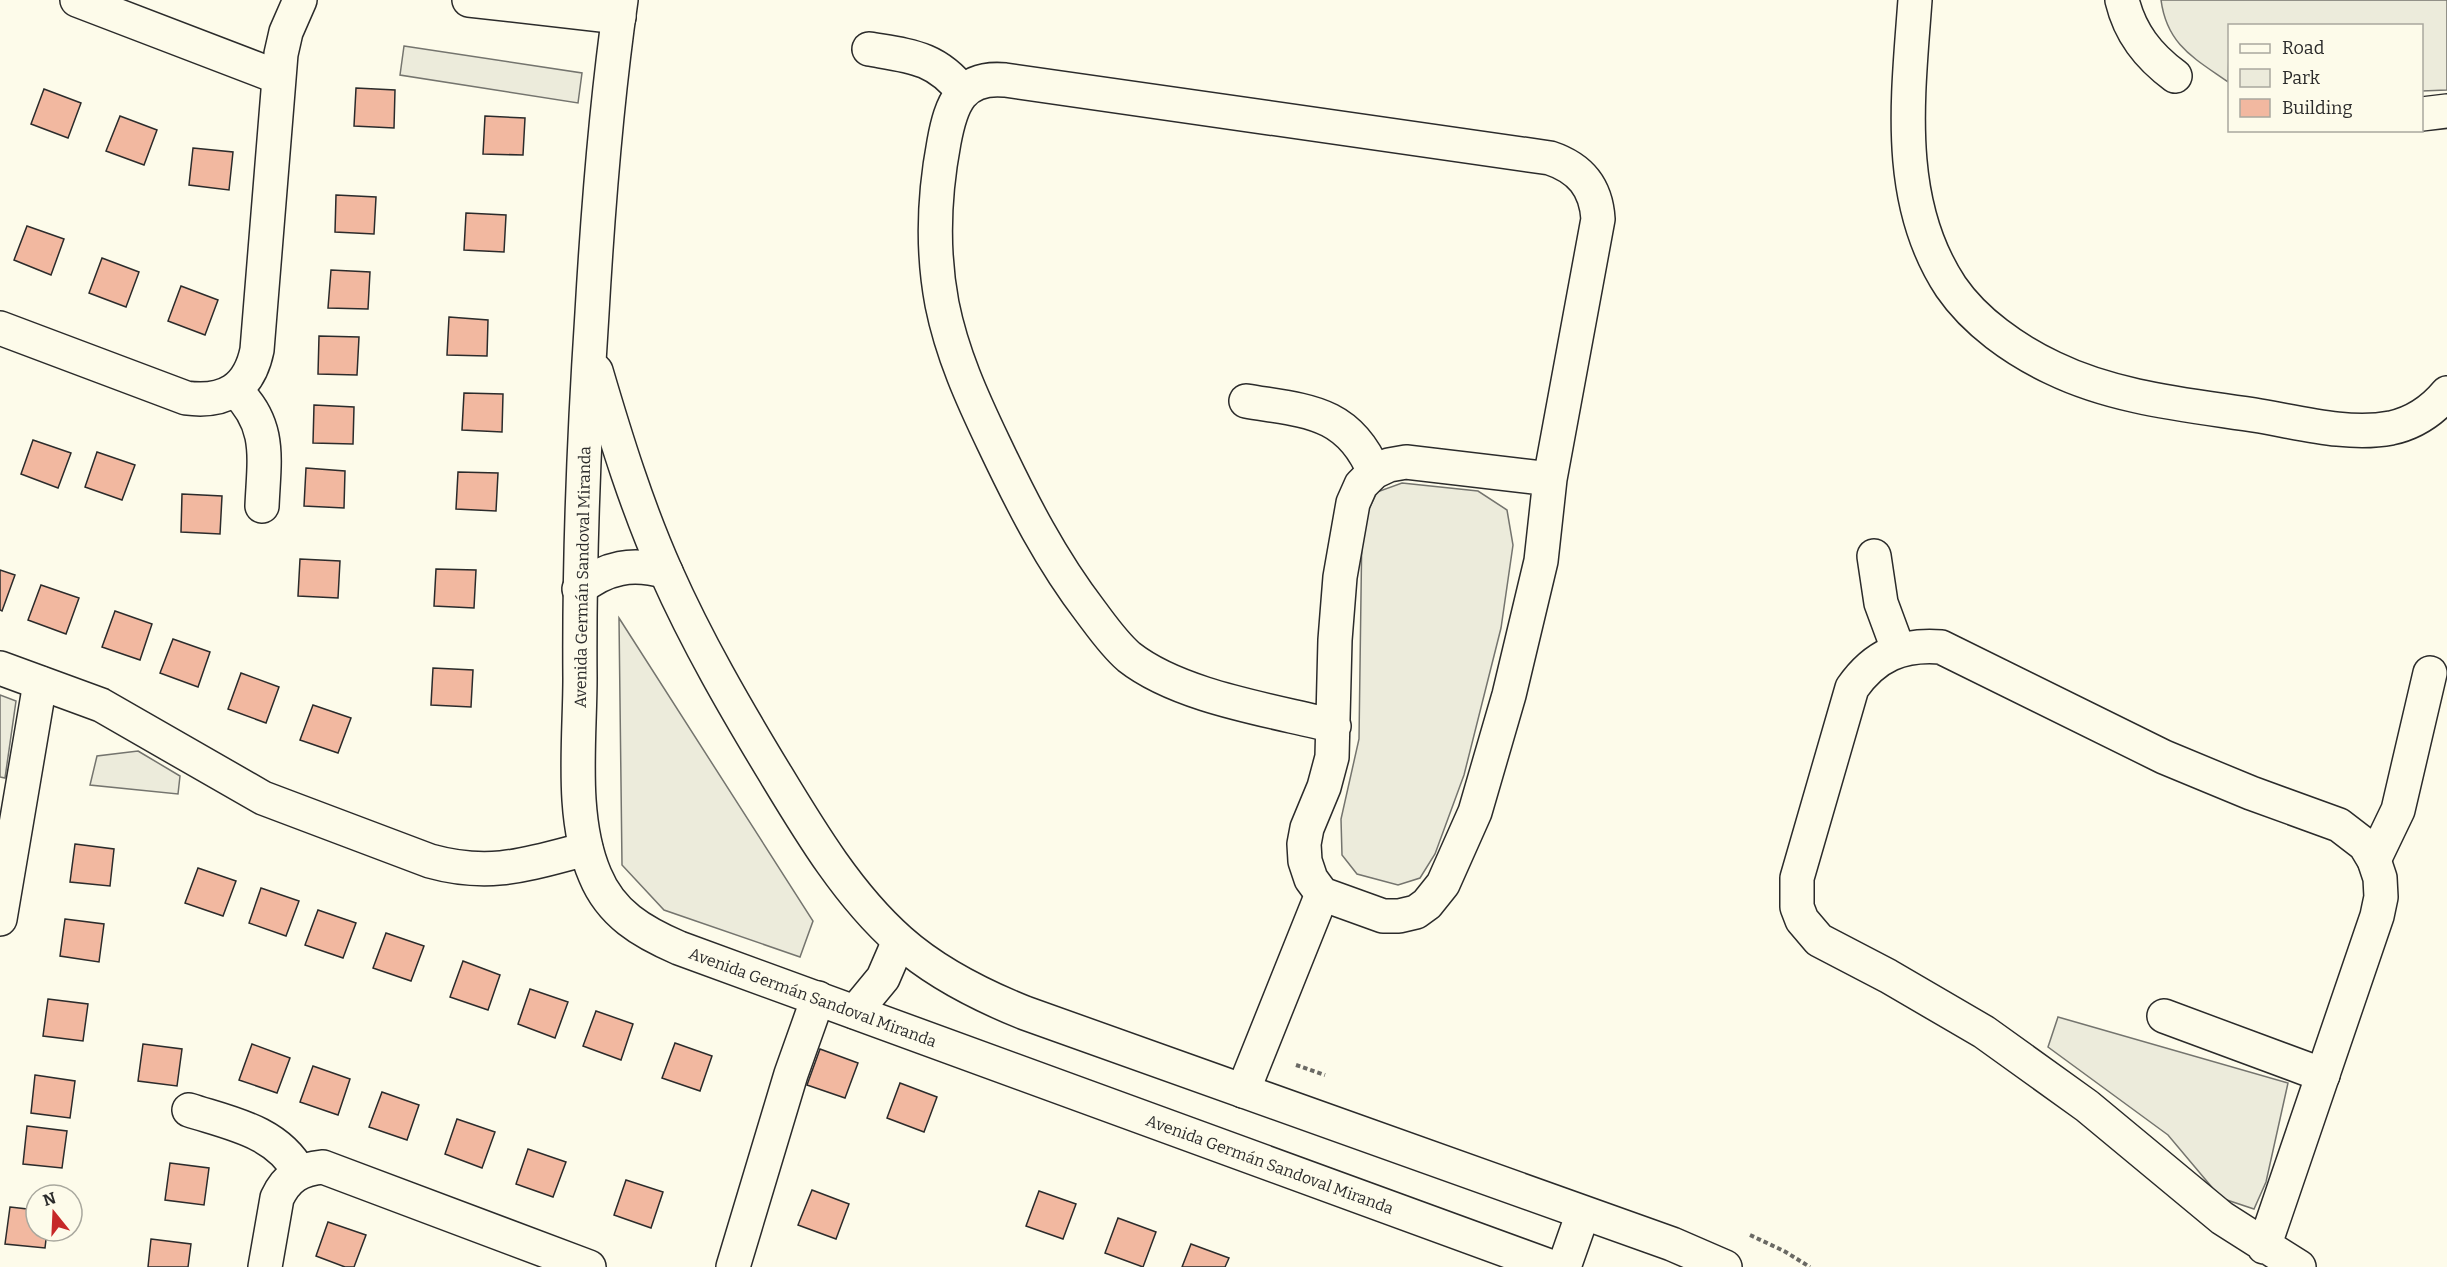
<svg xmlns="http://www.w3.org/2000/svg" width="2447" height="1267" viewBox="0 0 2447 1267" font-family="Bitter,serif">
<style>
.green{fill:#ecebdb;stroke:#74746e;stroke-width:1.5}
.building{fill:#f2b8a0;stroke:#2b2b2b;stroke-width:1.5}
.lines{fill:none;stroke-linecap:round;stroke-linejoin:round}
.minor-casing{stroke:#2b2b2b;stroke-width:36}
.path{stroke:#6a6964;stroke-width:4;stroke-dasharray:4.5 3;stroke-linecap:butt}
.minor{stroke:#fdfbea;stroke-width:33}
.labels{text-anchor:middle;stroke-width:4.5;stroke-linejoin:round;paint-order:stroke}
.street-label{font-size:16px;fill:#2b2b2b;stroke:#fdfbea}
</style>
<rect width="100%" height="100%" fill="#fdfbea"/>
<!-- green -->
<g class="green">
<path d="M 2161,0 L 2447,0 L 2447,90 L 2422,91 L 2422,26 L 2230,26 L 2228,82 C 2194,58 2167,45 2161,0 Z"/>
<path d="M 404,46 L 582,73 L 578,103 L 400,75 Z"/>
<path d="M 1402,483 L 1478,491 L 1507,510 L 1513,545 L 1501,628 L 1464,775 L 1435,854 L 1420,878 L 1398,885 L 1357,874 L 1342,855 L 1341,819 L 1359,739 L 1362,524 L 1377,492 Z"/>
<path d="M 619,618 L 813,921 L 800,957 L 664,910 L 622,865 Z"/>
<path d="M 0,695 L 16,701 L 5,778 L 0,777 Z"/>
<path d="M 138,751 L 180,776 L 178,794 L 90,785 L 97,756 Z"/>
<path d="M 2058,1017 L 2288,1083 L 2266,1182 L 2254,1209 L 2221,1198 L 2168,1135 L 2048,1047 Z"/>
</g>
<!-- building -->
<g class="building">
<path d="M 356,88 L 395,90 L 394,128 L 354,126 Z"/>
<path d="M 44,89 L 81,103 L 68,138 L 31,124 Z"/>
<path d="M 120,116 L 157,130 L 144,165 L 106,151 Z"/>
<path d="M 485,116 L 525,118 L 523,155 L 483,154 Z"/>
<path d="M 193,148 L 233,152 L 229,190 L 189,185 Z"/>
<path d="M 336,195 L 376,197 L 374,234 L 335,232 Z"/>
<path d="M 466,213 L 506,215 L 504,252 L 464,250 Z"/>
<path d="M 27,226 L 64,239 L 51,275 L 14,260 Z"/>
<path d="M 102,258 L 139,272 L 126,307 L 89,293 Z"/>
<path d="M 331,270 L 370,272 L 368,309 L 328,308 Z"/>
<path d="M 181,286 L 218,300 L 205,335 L 168,321 Z"/>
<path d="M 449,317 L 488,320 L 487,356 L 447,355 Z"/>
<path d="M 319,336 L 359,337 L 357,375 L 318,374 Z"/>
<path d="M 464,393 L 503,394 L 502,432 L 462,430 Z"/>
<path d="M 314,405 L 354,407 L 353,444 L 313,443 Z"/>
<path d="M 33,440 L 71,453 L 58,488 L 21,474 Z"/>
<path d="M 97,452 L 135,465 L 122,500 L 85,487 Z"/>
<path d="M 306,468 L 345,471 L 344,508 L 304,506 Z"/>
<path d="M 458,472 L 498,473 L 496,511 L 456,509 Z"/>
<path d="M 182,494 L 222,496 L 220,534 L 181,532 Z"/>
<path d="M 300,559 L 340,561 L 338,598 L 298,596 Z"/>
<path d="M 436,569 L 476,570 L 474,608 L 434,606 Z"/>
<path d="M 0,570 L 15,575 L 2,611 L 0,610 Z"/>
<path d="M 41,585 L 79,598 L 66,634 L 28,620 Z"/>
<path d="M 115,611 L 152,624 L 140,660 L 102,647 Z"/>
<path d="M 173,639 L 210,652 L 198,687 L 160,673 Z"/>
<path d="M 433,668 L 473,670 L 471,707 L 431,705 Z"/>
<path d="M 241,673 L 279,687 L 266,723 L 228,709 Z"/>
<path d="M 313,705 L 351,718 L 338,753 L 300,740 Z"/>
<path d="M 75,844 L 114,849 L 110,886 L 70,882 Z"/>
<path d="M 198,868 L 236,881 L 223,916 L 185,903 Z"/>
<path d="M 261,888 L 299,901 L 286,936 L 249,923 Z"/>
<path d="M 318,910 L 356,923 L 343,958 L 305,945 Z"/>
<path d="M 65,919 L 104,924 L 99,962 L 60,956 Z"/>
<path d="M 386,933 L 424,946 L 411,981 L 373,968 Z"/>
<path d="M 463,961 L 500,975 L 488,1010 L 450,997 Z"/>
<path d="M 530,989 L 568,1002 L 555,1038 L 518,1024 Z"/>
<path d="M 48,999 L 88,1004 L 83,1041 L 43,1036 Z"/>
<path d="M 596,1011 L 633,1024 L 621,1060 L 583,1046 Z"/>
<path d="M 675,1043 L 712,1056 L 700,1091 L 662,1078 Z"/>
<path d="M 143,1044 L 182,1049 L 177,1086 L 138,1081 Z"/>
<path d="M 252,1044 L 290,1058 L 277,1093 L 239,1080 Z"/>
<path d="M 820,1049 L 858,1063 L 845,1098 L 807,1085 Z"/>
<path d="M 313,1066 L 350,1079 L 338,1115 L 300,1102 Z"/>
<path d="M 35,1075 L 75,1081 L 70,1118 L 31,1113 Z"/>
<path d="M 900,1083 L 937,1097 L 924,1132 L 887,1118 Z"/>
<path d="M 382,1092 L 419,1105 L 407,1140 L 369,1127 Z"/>
<path d="M 457,1119 L 495,1132 L 482,1168 L 445,1154 Z"/>
<path d="M 27,1126 L 67,1131 L 62,1168 L 23,1164 Z"/>
<path d="M 528,1149 L 566,1162 L 553,1197 L 516,1184 Z"/>
<path d="M 170,1163 L 209,1168 L 204,1205 L 165,1200 Z"/>
<path d="M 626,1180 L 663,1192 L 651,1228 L 614,1215 Z"/>
<path d="M 812,1190 L 849,1204 L 836,1239 L 798,1225 Z"/>
<path d="M 1039,1191 L 1076,1204 L 1063,1239 L 1026,1226 Z"/>
<path d="M 10,1207 L 36,1210 L 36,1231 L 47,1231 L 45,1248 L 5,1244 Z"/>
<path d="M 1118,1218 L 1156,1232 L 1143,1267 L 1105,1253 Z"/>
<path d="M 328,1222 L 366,1235 L 354,1267 L 345,1267 L 316,1256 Z"/>
<path d="M 151,1239 L 191,1244 L 188,1267 L 148,1267 Z"/>
<path d="M 1191,1244 L 1229,1258 L 1225,1267 L 1182,1267 Z"/>
</g>
<g class="lines">
<defs>
<g id="minor">
<path d="M 77,0 L 278,77"/>
<path d="M 469,0 L 619,17"/>
<path d="M 621,0 C 606,104 598,208 592,313 C 584,435 579,556 580,678 C 580,740 570,817 595,875 C 611,914 642,932 679,948 L 1552,1267"/>
<path d="M 1915,0 C 1908,97 1894,201 1951,287 C 1975,322 2015,350 2053,368 C 2117,399 2190,405 2260,416 C 2301,423 2349,436 2391,428 C 2414,423 2432,411 2447,393"/>
<path d="M 2122,0 C 2130,33 2148,56 2175,76"/>
<path d="M 869,49 C 910,56 936,57 963,92"/>
<path d="M 2422,114 L 2447,111"/>
<path d="M 0,328 L 186,398 C 225,403 249,389 257,350 L 281,54 L 286,32 L 300,0"/>
<path d="M 596,371 C 616,439 637,507 666,572 C 697,642 736,709 776,775 C 811,833 849,896 900,941 C 936,973 980,995 1025,1013 L 1672,1244 L 1725,1267"/>
<path d="M 235,390 C 272,425 264,459 262,506"/>
<path d="M 1246,401 C 1305,411 1348,410 1374,472"/>
<path d="M 1874,556 L 1881,603 L 1898,649"/>
<path d="M 579,589 C 606,567 633,562 666,572"/>
<path d="M 0,668 L 101,705 L 263,798 L 430,861 C 491,878 528,864 586,849"/>
<path d="M 1334,726 C 1271,710 1180,697 1129,657 C 1114,644 1103,628 1091,612 C 1051,560 1022,503 994,444 C 972,398 952,354 942,304 C 932,251 934,195 944,142 C 951,104 961,76 1005,80 L 1550,158 C 1580,168 1596,187 1598,219 L 1550,479 L 1541,561 L 1509,695 L 1475,812 L 1443,884 L 1427,904 L 1416,912 L 1399,916 L 1383,916 L 1322,894 L 1311,879 L 1305,861 L 1304,844 L 1307,828 L 1324,787 L 1332,757 L 1335,640 L 1340,577 L 1353,503 L 1361,485 L 1374,472 L 1389,465 L 1406,462 L 1550,479"/>
<path d="M 2374,860 L 2398,810 L 2430,673"/>
<path d="M 0,919 L 40,683"/>
<path d="M 855,1012 L 883,978 L 899,941"/>
<path d="M 2164,1016 L 2323,1075"/>
<path d="M 1243,1091 L 1322,894"/>
<path d="M 189,1110 C 229,1123 277,1131 299,1172"/>
<path d="M 2264,1247 L 2377,916 L 2381,897 L 2380,878 L 2374,860 L 2365,845 L 2339,825 L 2251,793 L 2164,757 L 1941,647 C 1902,644 1875,655 1852,688 L 1797,878 L 1797,907 L 1802,920 L 1819,940 L 1888,976 L 1984,1032 L 2087,1106 L 2222,1218 L 2299,1267"/>
<path d="M 265,1267 L 277,1198 C 287,1177 300,1169 323,1167 L 589,1267"/>
<path d="M 733,1267 L 791,1074 L 818,998"/>
<path d="M 1564,1267 L 1583,1213"/>
</g>
</defs>
<!-- minor casing -->
<use href="#minor" class="minor-casing"/>
<!-- path -->
<g class="path">
<path d="M 1296,1065 L 1325,1075"/>
<path d="M 1750,1235 L 1784,1251 L 1810,1267"/>
</g>
<!-- minor -->
<use href="#minor" class="minor"/>
</g>
<g class="labels">
<!-- street labels -->
<g class="street-label">
<text transform="translate(582 577) rotate(-89)" y="6">Avenida Germán Sandoval Miranda</text>
<text transform="translate(813 997) rotate(20)" y="6">Avenida Germán Sandoval Miranda</text>
<text transform="translate(1270 1164) rotate(20)" y="6">Avenida Germán Sandoval Miranda</text>
</g>
</g>
<!-- legend -->
<rect x="2228" y="24" width="195" height="108" fill="#fdfbea" stroke="#a9a89e" stroke-width="1.5"/>
<rect x="2240" y="44" width="30" height="9" fill="#fdfbea" stroke="#a9a89e" stroke-width="1.5"/>
<text x="2282" y="54" font-size="18" fill="#2b2b2b">Road</text>
<rect x="2240" y="69" width="30" height="18" fill="#ecebdb" stroke="#a9a89e" stroke-width="1.5"/>
<text x="2282" y="84" font-size="18" fill="#2b2b2b">Park</text>
<rect x="2240" y="99" width="30" height="18" fill="#f2b8a0" stroke="#a9a89e" stroke-width="1.5"/>
<text x="2282" y="114" font-size="18" fill="#2b2b2b">Building</text>
<!-- north arrow -->
<g transform="translate(54 1213) rotate(342)"><circle r="28" fill="#fdfbea" stroke="#a9a89e" stroke-width="1.5"/>
<path d="M0-4.5L10 22L0 15L-10 22Z" fill="#c62828"/>
<text y="-9" font-size="16" font-weight="bold" text-anchor="middle" fill="#2b2b2b">N</text>
</g>
</svg>
